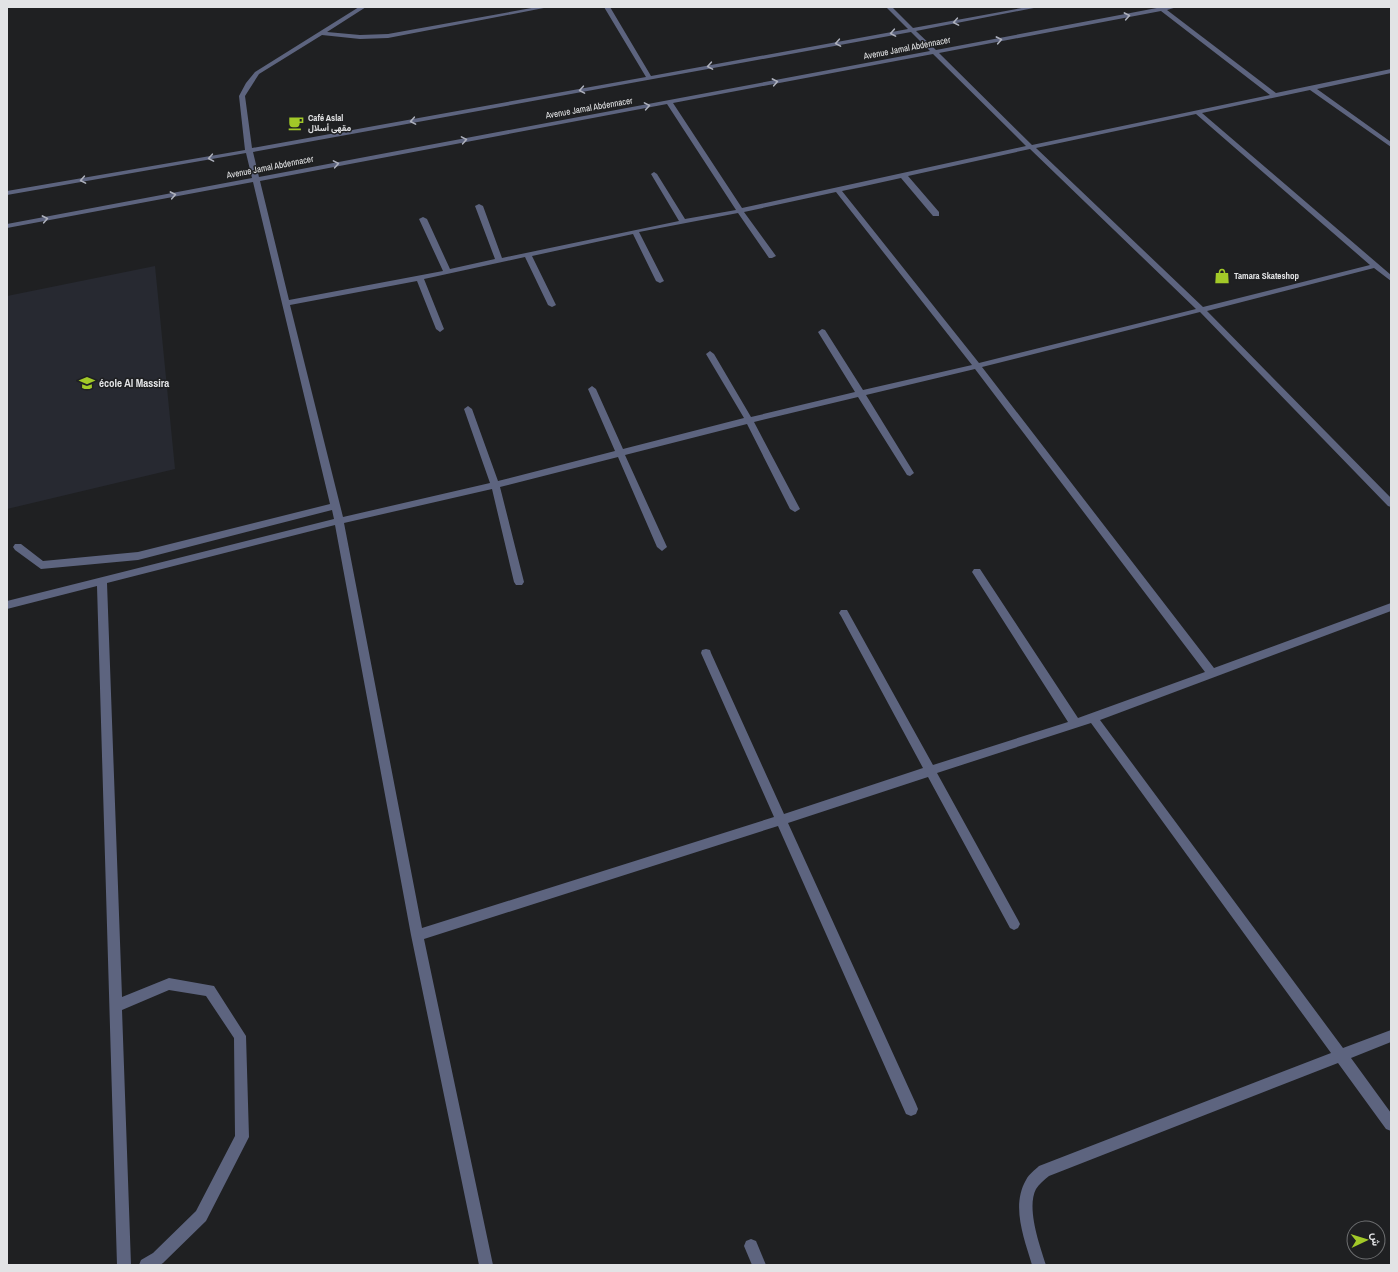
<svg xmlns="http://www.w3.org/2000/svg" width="1398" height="1272" viewBox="0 0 1398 1272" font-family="'Archivo Narrow',Vazirmatn,sans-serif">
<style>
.built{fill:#272931}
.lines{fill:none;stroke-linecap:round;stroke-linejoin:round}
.minor{fill:#5d647f;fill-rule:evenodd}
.oneway{stroke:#adb0bc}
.labels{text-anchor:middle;stroke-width:3;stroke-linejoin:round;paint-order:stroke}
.far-street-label{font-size:9px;fill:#e2e3e5;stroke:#1f2022}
.far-poi-label{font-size:9px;font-weight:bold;fill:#e2e3e5;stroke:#1f2022;text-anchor:start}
.poi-label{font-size:11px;font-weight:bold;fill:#e2e3e5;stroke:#1f2022;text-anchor:start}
</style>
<rect width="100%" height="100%" fill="#1f2022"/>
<!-- built -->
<path class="built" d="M 155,266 L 175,469 L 7,509 L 7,296 Z"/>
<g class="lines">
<!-- minor -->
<g class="minor">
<path d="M 359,7 L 366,7 L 327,32 L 360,35 L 388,34 L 537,7 L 549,7 L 388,38 L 360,39 L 322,35 L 259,74 L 245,96 L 252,148 L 646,77 L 604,7 L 610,7 L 651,76 L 908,29 L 886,7 L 892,7 L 913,28 L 1027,7 L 1039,7 L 916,31 L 936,50 L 1162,7 L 1177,7 L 1167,10 L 1276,93 L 1391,69 L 1391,73 L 1317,89 L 1391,142 L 1391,147 L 1310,90 L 1202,113 L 1391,275 L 1391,281 L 1374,268 L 1207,311 L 1391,498 L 1391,507 L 1388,506 L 1200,312 L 982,367 L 1214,668 L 1391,603 L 1391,611 L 1100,720 L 1343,1048 L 1391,1030 L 1391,1042 L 1351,1058 L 1391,1113 L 1391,1131 L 1386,1129 L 1338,1063 L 1049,1176 C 1044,1180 1039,1184 1036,1189 C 1026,1208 1040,1246 1046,1265 L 1032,1265 C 1024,1238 1011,1206 1026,1180 C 1029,1174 1035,1170 1039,1166 L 1331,1053 L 1091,723 L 937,773 L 1018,920 L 1020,924 L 1018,928 L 1014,930 L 1010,928 L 928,777 L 788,823 L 916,1104 L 918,1109 L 916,1114 L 911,1116 L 906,1114 L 778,826 L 424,939 L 493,1265 L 479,1265 L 411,935 L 335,525 L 107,583 L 122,997 L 169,978 L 214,986 L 246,1036 L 249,1137 L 206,1221 L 163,1263 L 160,1265 L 139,1265 L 141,1260 L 153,1253 L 196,1211 L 235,1136 L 234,1038 L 206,996 L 169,990 L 122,1010 L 131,1265 L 117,1265 L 97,586 L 7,609 L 7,601 L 334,519 L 332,510 L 138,560 L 41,569 L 15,550 L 13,547 L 15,544 L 21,544 L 43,561 L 138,552 L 330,504 L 253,182 L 7,228 L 7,224 L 252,178 L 246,153 L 7,195 L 7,191 L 245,150 L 239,96 L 246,83 L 255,72 ZM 1161,11 L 1270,95 L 1032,145 L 939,53 ZM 911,32 L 930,51 L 259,177 L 253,152 ZM 933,54 L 1026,146 L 742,208 L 673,103 ZM 667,104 L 736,210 L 685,219 L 657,174 L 654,172 L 651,174 L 679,221 L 502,258 L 483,206 L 479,204 L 475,206 L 495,259 L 450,269 L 427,219 L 423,217 L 419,219 L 443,271 L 289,300 L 260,181 ZM 1196,114 L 1370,265 L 1203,307 L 1036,148 ZM 1030,149 L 1196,309 L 979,363 L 842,191 L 901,178 L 933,216 L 939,216 L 939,212 L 908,176 ZM 836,192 L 972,365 L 863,390 L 825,330 L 822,329 L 818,332 L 855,392 L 751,417 L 714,354 L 710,351 L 706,354 L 744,418 L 623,449 L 596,389 L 592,386 L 588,389 L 615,451 L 498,481 L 472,409 L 468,406 L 464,409 L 490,483 L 343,517 L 290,305 L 417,281 L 436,329 L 440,332 L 444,329 L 424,279 L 525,257 L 548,305 L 552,307 L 556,305 L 532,256 L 633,234 L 656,281 L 660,283 L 664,281 L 639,232 L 738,213 L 769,258 L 772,258 L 776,256 L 744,212 ZM 975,369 L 1205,672 L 1078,718 L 980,569 L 974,569 L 972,572 L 974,575 L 1068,722 L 933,765 L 847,610 L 841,610 L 839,613 L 841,616 L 923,768 L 784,814 L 711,653 L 710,650 L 706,649 L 702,650 L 701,653 L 774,817 L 422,928 L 344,523 L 492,489 L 514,582 L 516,585 L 522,585 L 524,582 L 500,487 L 618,457 L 657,547 L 662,551 L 667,547 L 625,455 L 747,424 L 790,509 L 795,512 L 800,509 L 754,422 L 858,397 L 907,475 L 910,476 L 914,473 L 866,395 Z"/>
<path d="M 751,1239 L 756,1241 L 766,1265 L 752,1265 L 744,1246 L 746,1241 Z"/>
</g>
</g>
<!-- one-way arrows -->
<defs><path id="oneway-chevron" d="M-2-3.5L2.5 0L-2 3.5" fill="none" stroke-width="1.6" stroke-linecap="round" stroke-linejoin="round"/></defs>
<g class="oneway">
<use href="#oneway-chevron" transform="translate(1127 16) rotate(-11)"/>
<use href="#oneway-chevron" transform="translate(956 22) rotate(170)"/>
<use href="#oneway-chevron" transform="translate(893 33) rotate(170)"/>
<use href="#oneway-chevron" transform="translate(999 40) rotate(-11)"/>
<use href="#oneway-chevron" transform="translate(838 43) rotate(170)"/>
<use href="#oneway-chevron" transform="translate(710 66) rotate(170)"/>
<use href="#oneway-chevron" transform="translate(775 82) rotate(-11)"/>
<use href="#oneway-chevron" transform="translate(582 90) rotate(170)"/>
<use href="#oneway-chevron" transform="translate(647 106) rotate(-10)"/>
<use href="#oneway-chevron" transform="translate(413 121) rotate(170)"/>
<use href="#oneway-chevron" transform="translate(464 140) rotate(-10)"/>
<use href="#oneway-chevron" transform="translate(211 158) rotate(170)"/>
<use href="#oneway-chevron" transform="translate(336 164) rotate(-10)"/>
<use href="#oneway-chevron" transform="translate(83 180) rotate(170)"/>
<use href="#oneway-chevron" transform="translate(173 195) rotate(-11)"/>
<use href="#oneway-chevron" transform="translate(45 219) rotate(-11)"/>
</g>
<!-- icons -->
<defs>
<symbol id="cafe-bare" viewBox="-9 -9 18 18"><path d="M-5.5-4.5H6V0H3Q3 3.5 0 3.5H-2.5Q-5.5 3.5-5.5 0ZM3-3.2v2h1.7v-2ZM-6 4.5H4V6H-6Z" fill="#a2c928" stroke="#1f2022" stroke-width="2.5" paint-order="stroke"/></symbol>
<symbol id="shop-bare" viewBox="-9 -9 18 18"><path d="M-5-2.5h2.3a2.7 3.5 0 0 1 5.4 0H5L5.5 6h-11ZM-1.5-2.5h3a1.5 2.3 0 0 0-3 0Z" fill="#a2c928" stroke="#1f2022" stroke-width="2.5" paint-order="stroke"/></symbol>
<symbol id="school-bare" viewBox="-9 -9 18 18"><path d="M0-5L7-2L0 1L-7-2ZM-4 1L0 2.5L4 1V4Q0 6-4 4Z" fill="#a2c928" stroke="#1f2022" stroke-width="2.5" paint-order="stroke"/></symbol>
</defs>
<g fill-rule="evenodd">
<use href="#cafe-bare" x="285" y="112" width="22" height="22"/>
<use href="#shop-bare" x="1211" y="265" width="22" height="22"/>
<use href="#school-bare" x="76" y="372" width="22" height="22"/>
</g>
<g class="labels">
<!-- far-street labels -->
<g class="far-street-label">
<text transform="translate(907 48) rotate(-11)" y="3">Avenue Jamal Abdennacer</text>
<text transform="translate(589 108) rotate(-10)" y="3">Avenue Jamal Abdennacer</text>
<text transform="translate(270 167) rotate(-11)" y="3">Avenue Jamal Abdennacer</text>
</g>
<!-- far-poi labels -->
<g class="far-poi-label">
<text x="308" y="121">Café Aslal<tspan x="308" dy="10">مقهى أسلال</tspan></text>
<text x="1234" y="279">Tamara Skateshop</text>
</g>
<!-- poi labels -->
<g class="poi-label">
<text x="99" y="387">école Al Massira</text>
</g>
</g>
<!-- border -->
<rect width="1398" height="1272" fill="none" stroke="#e2e3e5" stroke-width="16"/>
<!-- north arrow -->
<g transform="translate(1366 1240) rotate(86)"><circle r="19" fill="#1f2022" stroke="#6d6e70"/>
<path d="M0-3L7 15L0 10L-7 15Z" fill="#a2c928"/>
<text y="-6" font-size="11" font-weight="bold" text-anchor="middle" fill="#e2e3e5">ش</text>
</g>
</svg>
